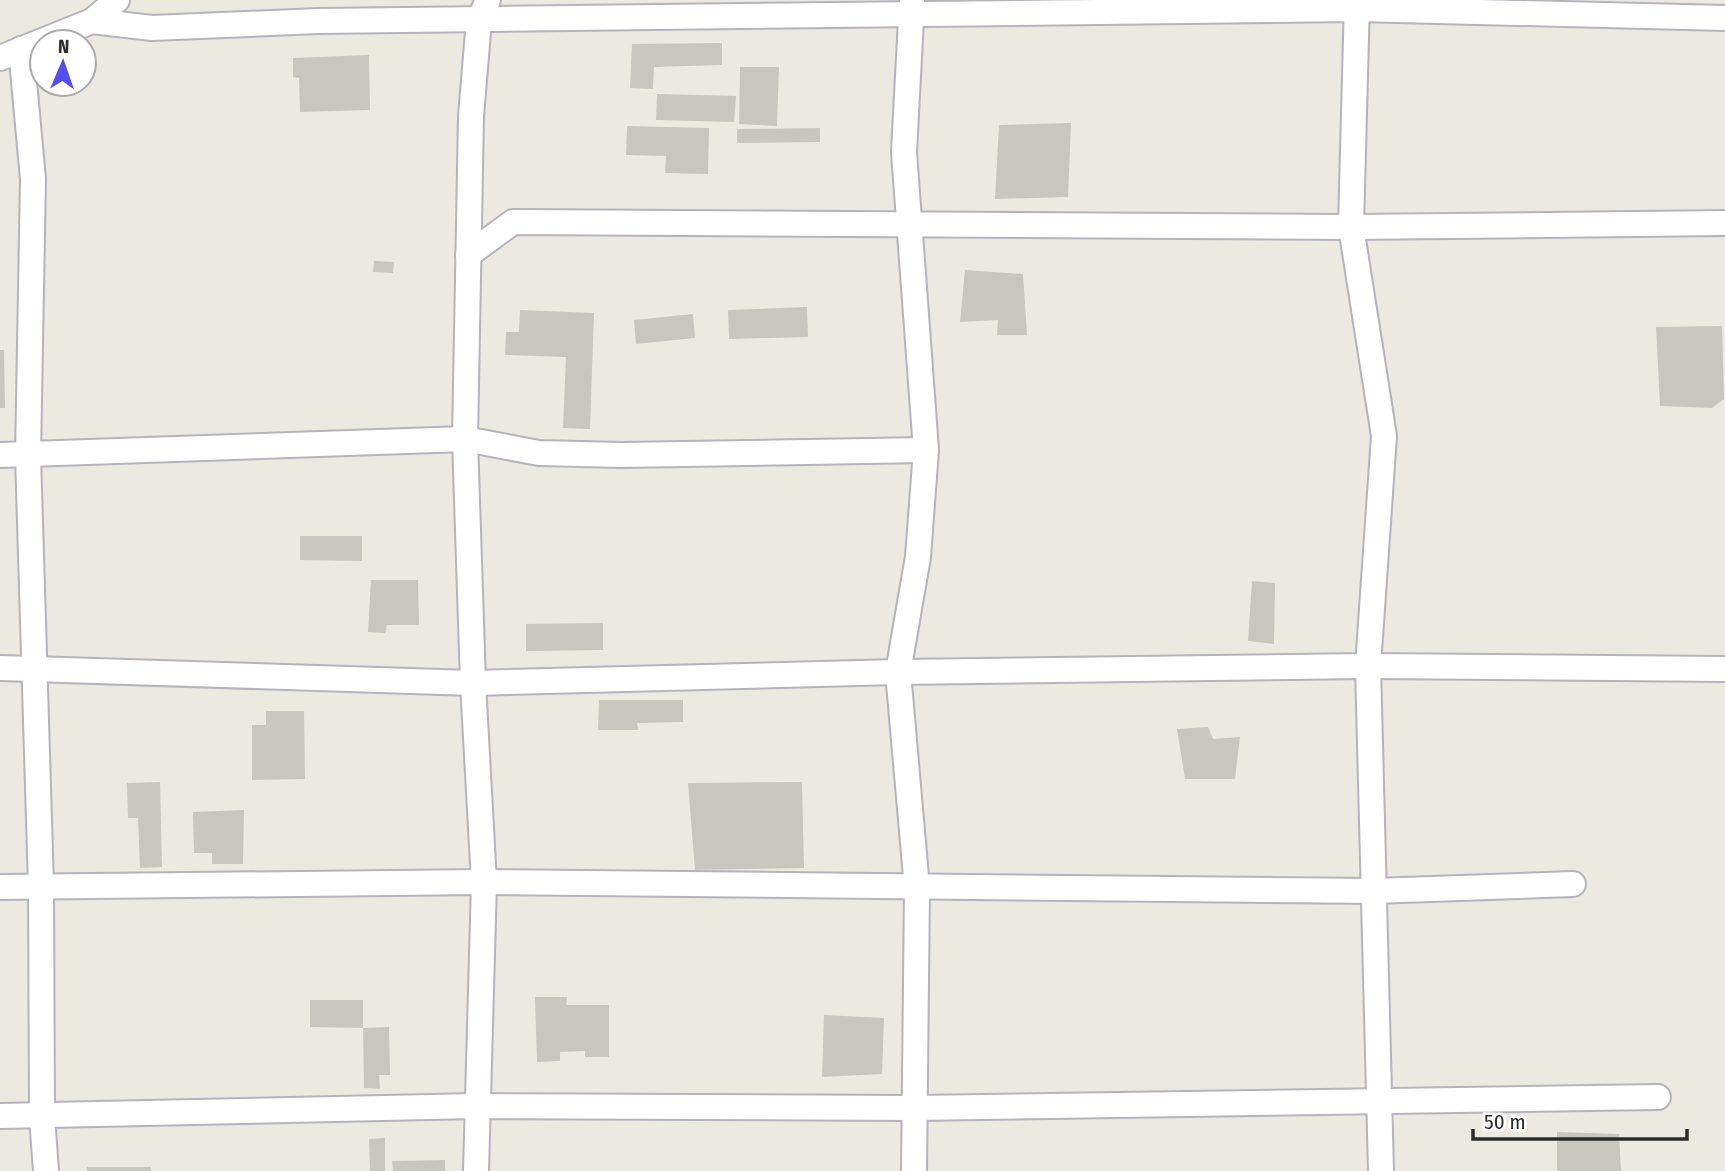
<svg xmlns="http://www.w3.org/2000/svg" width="1725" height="1171" viewBox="0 0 1725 1171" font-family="'Fira Sans Condensed',sans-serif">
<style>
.building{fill:#c8c6bf}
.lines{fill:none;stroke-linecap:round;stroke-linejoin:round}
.minor-casing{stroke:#b4b3be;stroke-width:28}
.minor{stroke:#fff;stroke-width:24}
</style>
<rect width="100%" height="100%" fill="#eceae0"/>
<!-- building -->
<g class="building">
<path d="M 722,43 L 722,65 L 654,67 L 653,89 L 630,88 L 632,44 Z"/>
<path d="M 369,55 L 370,110 L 300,112 L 299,78 L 293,77 L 293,58 Z"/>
<path d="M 740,67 L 779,67 L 777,126 L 739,124 Z"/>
<path d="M 657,94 L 736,96 L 734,122 L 656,120 Z"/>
<path d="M 1071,123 L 1068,197 L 995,199 L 999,125 Z"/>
<path d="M 627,126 L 709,128 L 708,174 L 665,173 L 666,156 L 626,155 Z"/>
<path d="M 820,128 L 820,142 L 737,143 L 737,129 Z"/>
<path d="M 374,261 L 394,262 L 393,273 L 373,272 Z"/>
<path d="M 965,270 L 1023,274 L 1027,335 L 997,335 L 998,320 L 960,322 Z"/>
<path d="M 807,307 L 808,337 L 729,339 L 728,310 Z"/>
<path d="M 520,310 L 594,313 L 590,429 L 563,428 L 566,357 L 505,355 L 506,332 L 519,332 Z"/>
<path d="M 693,314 L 695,338 L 636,344 L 634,320 Z"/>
<path d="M 1722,326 L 1724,399 L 1712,408 L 1660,406 L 1656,327 Z"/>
<path d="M 0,350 L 4,350 L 5,408 L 0,408 Z"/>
<path d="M 300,536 L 362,536 L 362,561 L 300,560 Z"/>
<path d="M 371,580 L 418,580 L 419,625 L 387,625 L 385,633 L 368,632 Z"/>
<path d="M 1252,581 L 1275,583 L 1274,644 L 1248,641 Z"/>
<path d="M 603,623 L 603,650 L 526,651 L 526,624 Z"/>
<path d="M 599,700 L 683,700 L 683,722 L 637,723 L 638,730 L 598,730 Z"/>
<path d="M 266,711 L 304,711 L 305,779 L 252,780 L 252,725 L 266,725 Z"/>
<path d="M 1208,727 L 1213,739 L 1240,737 L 1235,779 L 1185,779 L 1177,729 Z"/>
<path d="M 160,782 L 162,867 L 140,868 L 138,818 L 128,818 L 127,783 Z"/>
<path d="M 802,782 L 804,868 L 695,870 L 688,783 Z"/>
<path d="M 244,810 L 243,864 L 212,864 L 212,853 L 194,853 L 193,812 Z"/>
<path d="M 535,997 L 567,997 L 566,1005 L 609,1005 L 609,1057 L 585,1057 L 585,1051 L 560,1052 L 560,1061 L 537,1062 Z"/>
<path d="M 310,1000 L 363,1000 L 363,1028 L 310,1027 Z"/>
<path d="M 824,1015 L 884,1018 L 882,1074 L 822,1077 Z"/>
<path d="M 389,1027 L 390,1075 L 379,1075 L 380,1089 L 364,1088 L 363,1028 Z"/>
<path d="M 1557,1132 L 1619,1134 L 1621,1171 L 1557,1171 Z"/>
<path d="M 385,1138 L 385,1171 L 370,1171 L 369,1139 Z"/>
<path d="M 445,1160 L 445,1171 L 393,1171 L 392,1161 Z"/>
<rect x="87" y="1167" width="64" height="4"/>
</g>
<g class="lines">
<defs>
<g id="minor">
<path d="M 912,0 L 904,152 L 926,450 L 918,557 L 898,672 L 917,888 L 914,1171"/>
<path d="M 1357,0 L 1351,227 L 1384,436 L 1368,666 L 1381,1171"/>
<path d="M 92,21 L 117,0"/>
<path d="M 21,49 L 33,179 L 28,456 L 41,886 L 42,1117 L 46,1171"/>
<path d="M 0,58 L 92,21 L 152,28 L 318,21 L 1357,9 L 1725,18"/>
<path d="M 468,255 L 513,222 L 1351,227 L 1725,223"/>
<path d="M 0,455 L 465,439 L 539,453 L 621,455 L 926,450"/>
<path d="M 0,668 L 473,683 L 898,672 L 1368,666 L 1725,669"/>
<path d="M 0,887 L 484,882 L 1373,891 L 1573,884"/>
<path d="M 0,1116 L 477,1106 L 914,1108 L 1658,1097"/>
<path d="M 476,1171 L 484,882 L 473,683 L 465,439 L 471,116 L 479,20 L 488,0"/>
</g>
</defs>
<!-- minor casing -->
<use href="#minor" class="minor-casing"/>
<!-- minor -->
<use href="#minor" class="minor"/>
</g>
<!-- north arrow -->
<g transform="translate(63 63) rotate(2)"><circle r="33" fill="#ffffff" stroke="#ababab" stroke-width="2"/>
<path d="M0-5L12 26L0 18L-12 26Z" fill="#544fea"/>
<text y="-10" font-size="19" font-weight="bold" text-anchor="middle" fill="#2c2c2c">N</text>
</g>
<!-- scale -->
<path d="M1473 1129v10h214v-10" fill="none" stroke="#2c2c2c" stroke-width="3.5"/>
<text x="1484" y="1129" font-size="21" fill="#2c2c2c" stroke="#ffffff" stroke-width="5" paint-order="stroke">50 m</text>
</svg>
